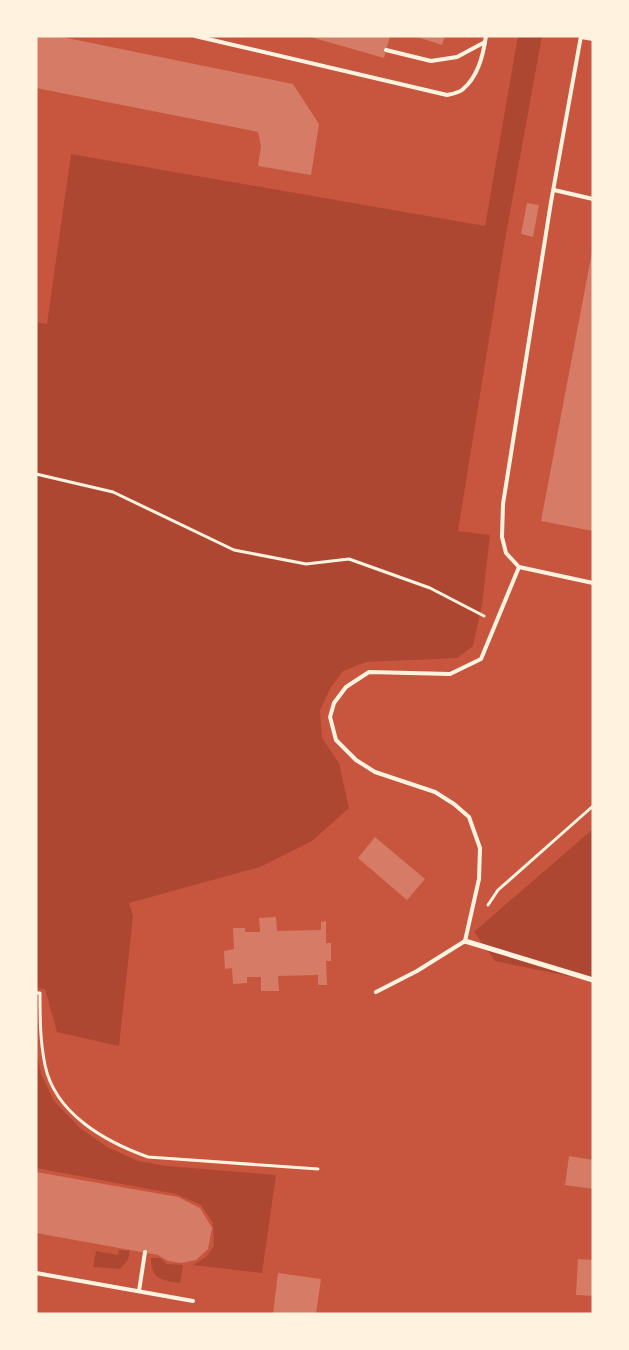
<svg xmlns="http://www.w3.org/2000/svg" width="629" height="1350" viewBox="0 0 629 1350" font-family="'Fira Sans',sans-serif">
<style>
.green{fill:#ae4732}
.building{fill:#d67c66}
.lines{fill:none;stroke-linecap:round;stroke-linejoin:round}
.path{stroke:#fff3e0;stroke-width:3}
.service{stroke:#fff3e0;stroke-width:4}
.minor{stroke:#fff3e0;stroke-width:5}
</style>
<rect width="100%" height="100%" fill="#c8553d"/>
<!-- green -->
<g class="green">
<path d="M 518,36 L 542,36 L 505,240 L 458,531 L 490,535 L 482,605 L 473,646 L 457,658 L 366,662 L 343,671 L 331,687 L 320,710 L 322,738 L 339,763 L 349,808 L 312,841 L 260,867 L 129,903 L 133,916 L 119,1046 L 57,1032 L 45,989 L 36,988 L 36,322 L 47,324 L 71,154 L 485,226 Z"/>
<path d="M 593,829 L 593,981 L 495,961 L 474,932 Z"/>
<path d="M 36,1049 L 41,1074 L 54,1101 L 80,1128 L 107,1147 L 138,1161 L 166,1166 L 276,1175 L 262,1273 L 193,1265 L 206,1257 L 214,1246 L 213,1223 L 201,1205 L 176,1194 L 36,1168 Z"/>
<path d="M 119,1250 L 130,1251 L 128,1260 L 120,1269 L 93,1267 L 96,1251 L 118,1255 Z"/>
<path d="M 151,1258 L 160,1258 L 167,1264 L 183,1265 L 180,1283 C 162,1280 151,1280 151,1258 Z"/>
</g>
<!-- building -->
<g class="building">
<path d="M 36,36 L 57,36 L 293,84 L 319,124 L 311,175 L 258,166 L 261,146 L 258,132 L 36,88 Z"/>
<path d="M 307,36 L 390,36 L 384,58 Z"/>
<path d="M 414,36 L 445,36 L 442,45 Z"/>
<path d="M 527,203 L 539,205 L 533,237 L 521,234 Z"/>
<path d="M 592,252 L 593,252 L 593,531 L 541,521 Z"/>
<path d="M 375,837 L 425,879 L 407,900 L 358,858 Z"/>
<path d="M 276,917 L 277,931 L 321,930 L 321,922 L 326,921 L 326,943 L 331,943 L 331,961 L 326,961 L 327,985 L 318,985 L 318,975 L 278,976 L 279,991 L 261,991 L 261,977 L 247,977 L 247,983 L 233,984 L 232,968 L 225,969 L 224,951 L 234,949 L 233,928 L 245,928 L 245,932 L 260,932 L 259,918 Z"/>
<path d="M 569,1156 L 593,1160 L 593,1189 L 565,1185 Z"/>
<path d="M 36,1172 L 178,1197 L 200,1208 L 212,1228 L 208,1249 L 196,1260 L 181,1263 L 168,1261 L 158,1255 L 36,1233 Z"/>
<path d="M 578,1259 L 593,1260 L 593,1296 L 576,1295 Z"/>
<path d="M 278,1273 L 321,1279 L 316,1314 L 273,1314 Z"/>
</g>
<g class="lines">
<!-- path -->
<g class="path">
<path d="M 36,474 L 113,492 L 234,550 L 306,564 L 349,559 L 430,588 L 484,616"/>
<path d="M 488,905 L 498,890 L 593,806"/>
<path d="M 36,993 L 40,993 C 40,1017 40,1041 45,1065 C 55,1114 106,1142 148,1157 L 318,1169"/>
</g>
<!-- service -->
<g class="service">
<path d="M 195,36 L 447,95 C 452,94 458,93 462,90 C 478,77 483,56 486,36"/>
<path d="M 581,36 L 551,202 L 503,504 L 502,537 L 506,553 L 519,567 L 593,583"/>
<path d="M 581,37 L 593,39"/>
<path d="M 386,50 L 431,61 L 457,57 L 485,42"/>
<path d="M 554,190 L 593,199"/>
<path d="M 376,992 L 417,971 L 465,941 L 479,879 L 480,848 L 469,817 L 454,804 L 435,792 L 375,772 L 356,760 L 336,740 L 330,717 L 334,703 L 346,687 L 369,672 L 450,674 L 481,659 L 519,567"/>
<path d="M 36,1273 L 193,1301"/>
<path d="M 139,1291 L 145,1252"/>
</g>
<!-- minor -->
<path class="minor" d="M 465,941 L 593,980"/>
</g>
<!-- border -->
<rect width="629" height="1350" fill="none" stroke="#fff3e0" stroke-width="75"/>
</svg>
